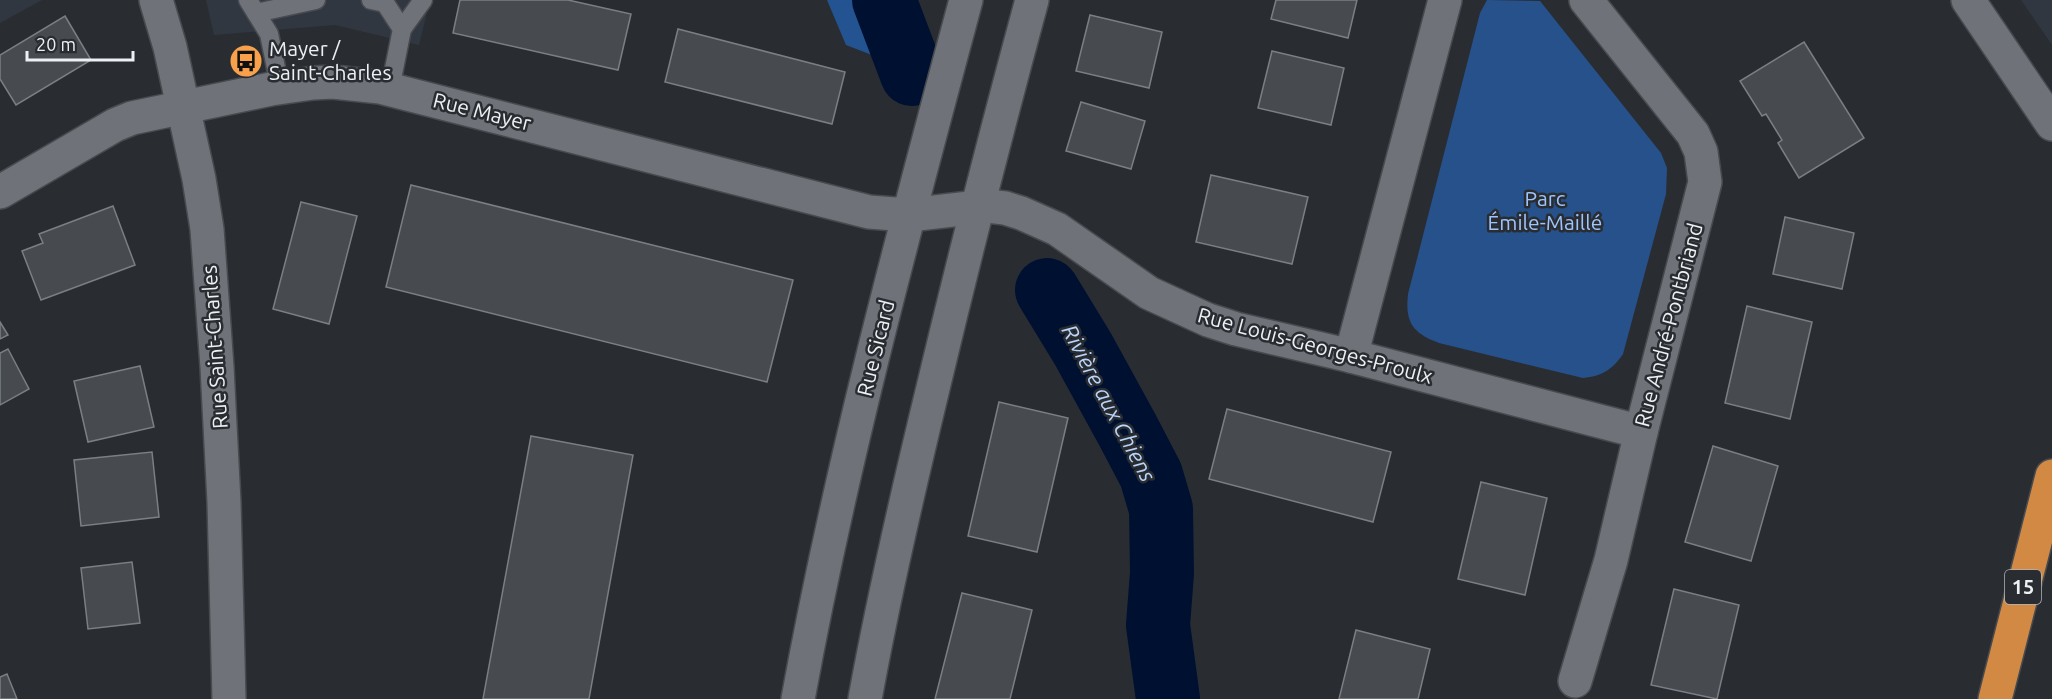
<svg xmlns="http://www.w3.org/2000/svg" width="2052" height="699" viewBox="0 0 2052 699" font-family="Ubuntu,sans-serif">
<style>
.built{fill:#303741}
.green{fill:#27518b}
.forest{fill:#245392}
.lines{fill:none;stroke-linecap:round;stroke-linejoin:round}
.river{stroke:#001030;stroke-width:64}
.building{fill:#474b50;stroke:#7b7f85;stroke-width:1.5}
.service-casing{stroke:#474a4e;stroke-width:21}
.minor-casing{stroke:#474a4e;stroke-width:36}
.tertiary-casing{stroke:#474a4e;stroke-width:36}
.motorway-casing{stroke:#474a4e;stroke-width:36}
.service{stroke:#6f7379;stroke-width:18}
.minor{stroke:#6f7379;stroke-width:33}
.tertiary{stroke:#6f7379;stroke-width:33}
.motorway{stroke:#d18944;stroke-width:33}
.labels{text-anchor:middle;stroke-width:5;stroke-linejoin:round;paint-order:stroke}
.shield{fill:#292d32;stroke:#b3b6ba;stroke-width:1.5}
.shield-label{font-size:20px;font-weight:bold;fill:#eef1f4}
.poi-label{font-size:21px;fill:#eef1f4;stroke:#292d32;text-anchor:start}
.street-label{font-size:21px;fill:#eef1f4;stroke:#292d32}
.park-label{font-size:21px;fill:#9dc4fb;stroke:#292d32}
.water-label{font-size:22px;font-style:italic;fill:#bbd5fa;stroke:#292d32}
</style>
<rect width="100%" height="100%" fill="#292d32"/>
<!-- built -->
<g class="built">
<path d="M 0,0 L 42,0 L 0,23 Z"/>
<path d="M 206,0 L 430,0 L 419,45 L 335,25 L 214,35 Z"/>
<path d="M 2021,0 L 2052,0 L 2052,45 Z"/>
</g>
<!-- green -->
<path class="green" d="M 1487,0 L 1540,1 L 1661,153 L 1667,168 L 1666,194 L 1623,354 C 1612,370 1602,376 1583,378 L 1439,343 C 1412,333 1405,322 1408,294 L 1480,13 Z"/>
<!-- forest -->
<path class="forest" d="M 827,0 L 894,0 L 896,30 L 872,55 L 846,45 Z"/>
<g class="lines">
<!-- river -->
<g class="river">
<path d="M 884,0 L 912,74"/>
<path d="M 1047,290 L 1083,349 L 1128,431 L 1151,475 L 1161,509 L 1162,573 L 1158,625 L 1168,699"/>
</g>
</g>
<!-- building -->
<g class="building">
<path d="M 460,0 L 568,0 L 631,14 L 618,70 L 453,33 Z"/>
<path d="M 1276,0 L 1357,0 L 1348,38 L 1271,19 Z"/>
<path d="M 1090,15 L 1162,32 L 1149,88 L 1076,71 Z"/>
<path d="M 65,16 L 91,60 L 16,105 L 0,79 L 0,55 Z"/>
<path d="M 678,29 L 845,72 L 832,124 L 665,82 Z"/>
<path d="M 1804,42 L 1864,138 L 1799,178 L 1778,143 L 1782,140 L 1766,114 L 1762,116 L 1740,81 Z"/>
<path d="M 1272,51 L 1344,68 L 1331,125 L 1258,108 Z"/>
<path d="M 1081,102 L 1145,121 L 1131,169 L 1066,151 Z"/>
<path d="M 1211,175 L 1308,197 L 1292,264 L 1196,242 Z"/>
<path d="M 411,185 L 793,280 L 767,382 L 386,287 Z"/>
<path d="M 301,202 L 357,216 L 329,324 L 273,309 Z"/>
<path d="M 113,206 L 135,265 L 41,300 L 22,251 L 43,243 L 39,234 Z"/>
<path d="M 1785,217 L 1854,233 L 1842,289 L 1773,274 Z"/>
<path d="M 1747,306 L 1812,322 L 1790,419 L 1725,403 Z"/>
<path d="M 0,322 L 8,335 L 0,339 Z"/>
<path d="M 8,349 L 29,389 L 0,405 L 0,353 Z"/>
<path d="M 140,366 L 154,427 L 88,442 L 74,381 Z"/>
<path d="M 999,402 L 1068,418 L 1037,552 L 968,536 Z"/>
<path d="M 1227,409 L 1391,452 L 1373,522 L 1209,479 Z"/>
<path d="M 531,436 L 633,455 L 589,699 L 483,699 Z"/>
<path d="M 1713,446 L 1778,466 L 1751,561 L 1685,542 Z"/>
<path d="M 152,452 L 159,517 L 81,526 L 74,460 Z"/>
<path d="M 1481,482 L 1547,498 L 1525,595 L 1458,579 Z"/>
<path d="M 132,562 L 140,623 L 88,629 L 81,568 Z"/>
<path d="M 1674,589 L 1739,605 L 1717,699 L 1651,685 Z"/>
<path d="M 962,593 L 1032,610 L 1010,699 L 935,699 Z"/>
<path d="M 1356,630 L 1430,649 L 1418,699 L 1339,699 Z"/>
<path d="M 7,674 L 17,699 L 0,699 L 0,677 Z"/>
</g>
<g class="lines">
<defs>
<g id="service">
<path d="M 248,0 L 269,34 L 280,87"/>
<path d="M 371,0 L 385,3 L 402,29 L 390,89"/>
<path d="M 256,13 L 316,0"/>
<path d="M 402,29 L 423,0"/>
</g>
<g id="minor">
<path d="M 0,192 L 115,125 L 132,118 L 271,89 L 313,83 L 333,82 L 380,87 L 869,212 L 909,215 L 987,206 L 1005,208 L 1021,213 L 1057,229 L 1149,293 L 1208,320 L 1236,329 L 1351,356 L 1641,432"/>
<path d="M 1351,356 L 1445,0"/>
<path d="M 1575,681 L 1611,560 L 1641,432 L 1705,182 L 1701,152 L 1693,134 L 1586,0"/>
</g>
<g id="tertiary">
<path d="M 156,0 L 170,47 L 199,179 L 207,229 L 217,367 L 224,502 L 229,699"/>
<path d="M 1968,0 L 2052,124"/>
<path d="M 798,699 C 841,463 904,231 966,0"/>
<path d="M 865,699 C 884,594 908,491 933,388 C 964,258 997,129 1032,0"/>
</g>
<path id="motorway" d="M 1995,699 L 2052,476"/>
</defs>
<!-- service casing -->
<use href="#service" class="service-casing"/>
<!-- minor casing -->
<use href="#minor" class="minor-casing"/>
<!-- tertiary casing -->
<use href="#tertiary" class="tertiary-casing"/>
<!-- motorway casing -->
<use href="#motorway" class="motorway-casing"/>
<!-- service -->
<use href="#service" class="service"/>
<!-- minor -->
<use href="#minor" class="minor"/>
<!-- tertiary -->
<use href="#tertiary" class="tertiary"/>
<!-- motorway -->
<use href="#motorway" class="motorway"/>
</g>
<!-- icons -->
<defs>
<symbol id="bus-disc" viewBox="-11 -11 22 22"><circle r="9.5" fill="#f8a04b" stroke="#292d32"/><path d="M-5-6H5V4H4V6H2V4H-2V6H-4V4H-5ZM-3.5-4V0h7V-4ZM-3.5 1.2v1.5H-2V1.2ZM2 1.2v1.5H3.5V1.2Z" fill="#111"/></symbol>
</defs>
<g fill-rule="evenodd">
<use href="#bus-disc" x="227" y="42" width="38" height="38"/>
</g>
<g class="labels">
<!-- shield labels -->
<rect class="shield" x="2005" y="570" width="36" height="34" rx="4.5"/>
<g class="shield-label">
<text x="2023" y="594">15</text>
</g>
<!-- poi labels -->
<g class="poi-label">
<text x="269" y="56">Mayer /<tspan x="269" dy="24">Saint-Charles</tspan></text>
</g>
<!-- street labels -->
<g class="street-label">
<text transform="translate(482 112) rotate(14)" y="7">Rue Mayer</text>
<text transform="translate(1669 325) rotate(-75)" y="7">Rue André-Pontbriand</text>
<text transform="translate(1315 346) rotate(15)" y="7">Rue Louis-Georges-Proulx</text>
<text transform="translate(215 347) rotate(-94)" y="7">Rue Saint-Charles</text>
<text transform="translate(876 348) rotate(-76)" y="7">Rue Sicard</text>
</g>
<!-- park labels -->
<g class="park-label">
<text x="1545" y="206">Parc<tspan x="1545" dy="24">Émile-Maillé</tspan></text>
</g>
<!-- water labels -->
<g class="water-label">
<text transform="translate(1109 403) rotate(62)" y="8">Rivière aux Chiens</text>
</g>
</g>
<!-- scale -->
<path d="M27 51v9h106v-9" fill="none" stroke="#eef1f4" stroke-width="3"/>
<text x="36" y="51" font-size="18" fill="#eef1f4" stroke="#292d32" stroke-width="4.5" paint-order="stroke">20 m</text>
</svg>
